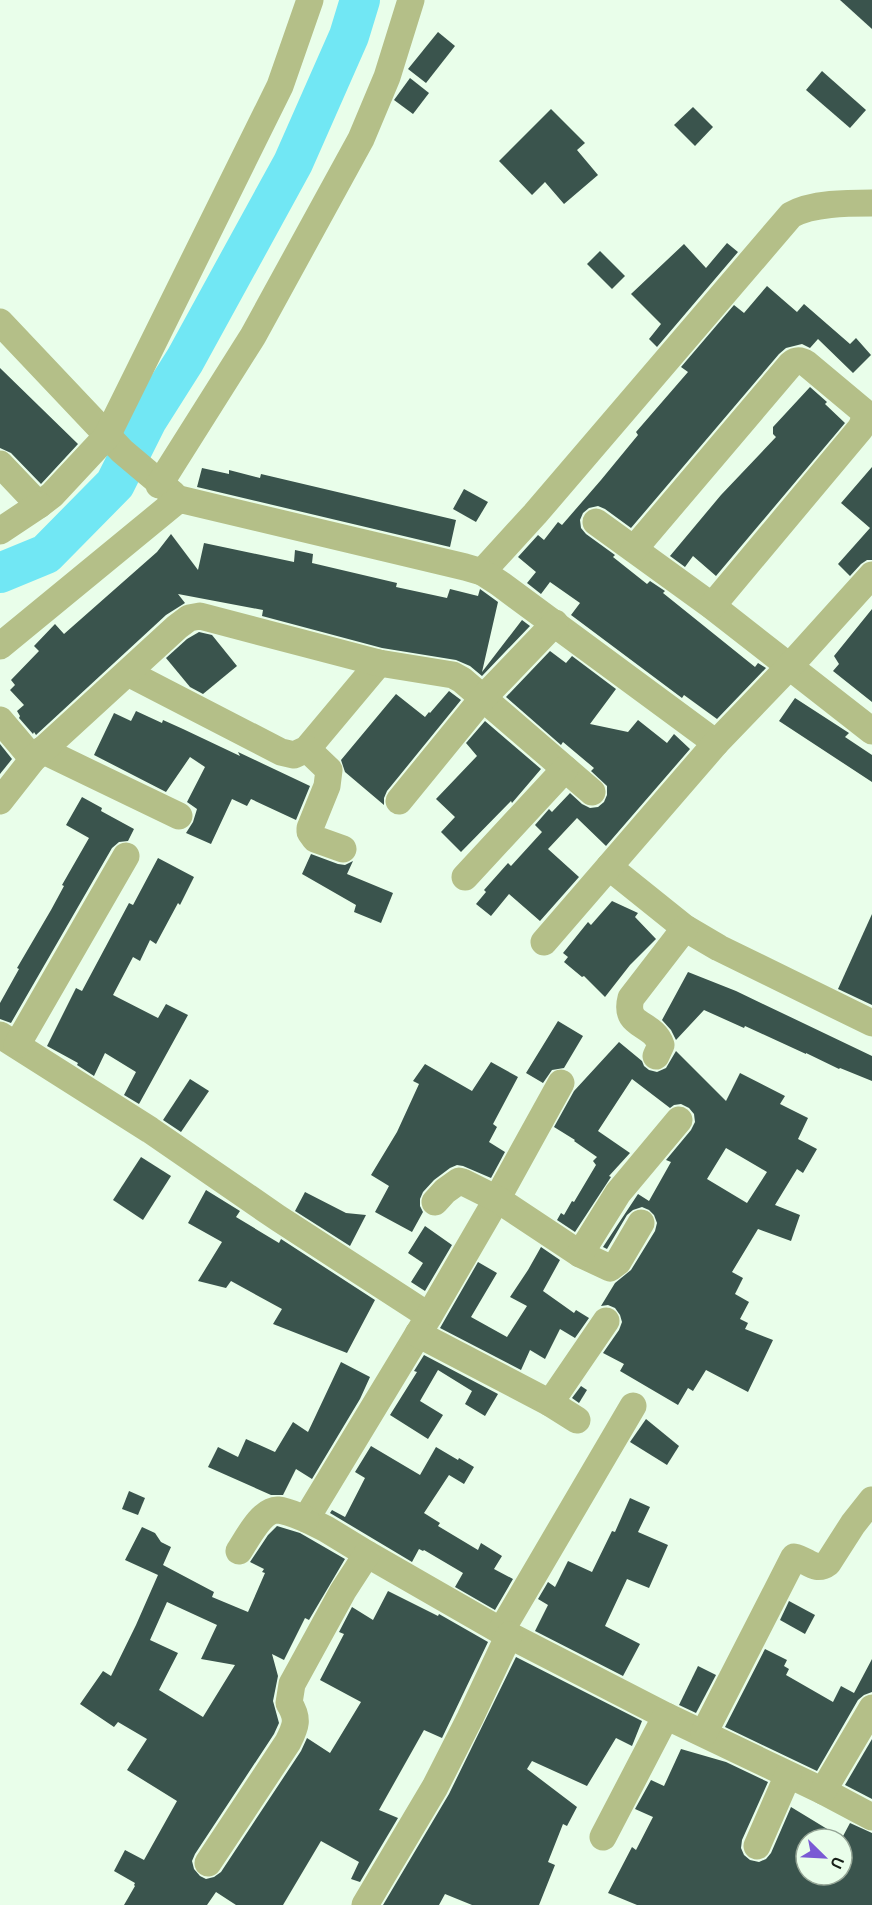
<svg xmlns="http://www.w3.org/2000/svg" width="872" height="1905" viewBox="0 0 872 1905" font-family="Ubuntu,sans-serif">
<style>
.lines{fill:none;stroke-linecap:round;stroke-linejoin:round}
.river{stroke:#71e7f4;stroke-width:40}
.building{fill:#3a544d;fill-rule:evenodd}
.minor{stroke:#b4bf88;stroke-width:27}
</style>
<rect width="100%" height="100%" fill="#e9feea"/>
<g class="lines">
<!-- river -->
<path class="river" d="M 0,573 L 46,554 L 115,484 L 147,420 L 185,360 L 293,163 L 349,36 L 360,0"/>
</g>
<!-- building -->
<g class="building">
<path d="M 840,0 L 872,0 L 872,29 Z"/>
<path d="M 438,32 L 455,46 L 426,83 L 408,69 Z"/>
<path d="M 822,71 L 866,110 L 850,128 L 806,90 Z"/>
<path d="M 410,78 L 429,93 L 413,114 L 394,100 Z"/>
<path d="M 693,107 L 713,127 L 695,146 L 674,125 Z"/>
<path d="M 551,109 L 585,143 L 577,150 L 598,175 L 564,204 L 545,182 L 532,195 L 499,161 Z"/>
<path d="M 727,243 L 738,252 L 657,347 L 649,339 L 661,324 L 631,294 L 684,244 L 706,268 Z"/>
<path d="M 600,251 L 625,276 L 612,289 L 587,264 Z"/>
<path d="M 767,286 L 797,312 L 804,304 L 850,344 L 856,338 L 871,355 L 853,373 L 818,339 L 810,348 L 802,344 L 786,348 L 779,354 L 631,528 L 605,509 L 598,506 L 589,508 L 583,513 L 580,520 L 581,528 L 586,534 L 615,555 L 613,557 L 647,584 L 650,581 L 665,591 L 663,593 L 755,667 L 758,663 L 766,668 L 717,719 L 684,695 L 682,698 L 571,615 L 580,603 L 550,582 L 541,594 L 527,583 L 536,572 L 518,557 L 538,535 L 544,540 L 558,522 L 562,525 L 601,480 L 638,435 L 636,432 L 688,372 L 681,367 L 734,305 L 744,313 Z"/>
<path d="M 0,368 L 78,444 L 41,484 L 11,453 L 0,448 Z"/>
<path d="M 810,387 L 827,402 L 825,404 L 845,423 L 716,576 L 693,556 L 685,567 L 670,556 L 721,495 L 776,437 L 773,434 L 773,427 Z"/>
<path d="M 872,467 L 872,560 L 867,560 L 861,564 L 850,576 L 838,564 L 870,528 L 841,503 Z"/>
<path d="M 202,468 L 229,474 L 229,470 L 260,478 L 261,474 L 456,520 L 450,547 L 197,487 Z"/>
<path d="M 464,489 L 488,502 L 476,522 L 453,509 Z"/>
<path d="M 171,534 L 198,570 L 204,543 L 294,562 L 295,550 L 313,554 L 312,563 L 397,583 L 396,587 L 447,598 L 450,589 L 478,596 L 480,589 L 498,602 L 482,672 L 522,620 L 530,626 L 482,676 L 470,666 L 456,660 L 382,648 L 262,616 L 263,610 L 178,594 L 185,603 L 166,615 L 36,735 L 34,732 L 33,734 L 19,718 L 20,716 L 17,711 L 24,705 L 10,690 L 15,685 L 11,680 L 39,651 L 34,646 L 55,624 L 64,634 L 157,552 Z"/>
<path d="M 872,609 L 872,702 L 833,671 L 839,664 L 834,656 Z"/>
<path d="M 199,632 L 212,635 L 237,666 L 203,694 L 190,687 L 166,658 L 187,639 Z"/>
<path d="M 550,651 L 566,663 L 572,656 L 616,689 L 590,724 L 628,732 L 638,720 L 667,743 L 674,734 L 690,749 L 606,846 L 577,818 L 548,849 L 579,877 L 540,921 L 509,894 L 491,916 L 476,904 L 486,892 L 484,890 L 508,863 L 511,866 L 542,832 L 535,825 L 549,809 L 552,812 L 570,793 L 582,804 L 590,808 L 598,807 L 604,802 L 607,795 L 607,786 L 591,771 L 594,768 L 563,742 L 561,745 L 506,697 Z"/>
<path d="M 449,691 L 461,700 L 387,791 L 384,798 L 384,805 L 345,772 L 341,760 L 396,694 L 425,717 L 429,712 L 430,713 Z"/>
<path d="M 795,698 L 849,733 L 845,737 L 872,755 L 872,782 L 779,721 Z"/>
<path d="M 136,711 L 162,723 L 163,720 L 183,729 L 240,756 L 238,752 L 310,786 L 296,820 L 251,799 L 247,806 L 232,799 L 211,844 L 186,833 L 193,822 L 197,809 L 187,802 L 205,767 L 190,757 L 166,792 L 94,755 L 114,713 L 131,721 Z"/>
<path d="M 485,721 L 541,769 L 512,803 L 511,801 L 461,852 L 441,832 L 455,817 L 436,799 L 477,756 L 466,743 Z"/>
<path d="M 0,744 L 12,759 L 0,774 Z"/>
<path d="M 82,797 L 102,808 L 101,811 L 134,829 L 128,841 L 119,842 L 112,848 L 11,1023 L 0,1019 L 0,1003 L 19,969 L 17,968 L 51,910 L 64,886 L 62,885 L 89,838 L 66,825 Z"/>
<path d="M 311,854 L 338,864 L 345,865 L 353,861 L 347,874 L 393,893 L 381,923 L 354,912 L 356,905 L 302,874 Z"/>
<path d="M 158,858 L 194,877 L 180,905 L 178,903 L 156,944 L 150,940 L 140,961 L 133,957 L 113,995 L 158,1018 L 166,1004 L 188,1015 L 139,1104 L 124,1095 L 136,1072 L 105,1053 L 94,1076 L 77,1065 L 78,1063 L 47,1046 L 76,988 L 82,991 L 129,903 L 133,905 Z"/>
<path d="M 612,901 L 638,913 L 635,917 L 656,939 L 630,965 L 605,997 L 584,976 L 582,977 L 564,962 L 568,957 L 563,953 L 588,922 L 591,925 Z"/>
<path d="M 872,914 L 872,1005 L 838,989 Z"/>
<path d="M 688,972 L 736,991 L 872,1056 L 872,1081 L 840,1068 L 839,1069 L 806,1053 L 806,1054 L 745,1026 L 744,1028 L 704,1010 L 676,1040 L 671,1030 L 662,1020 Z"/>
<path d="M 558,1021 L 583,1036 L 564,1068 L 552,1070 L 543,1083 L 526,1073 Z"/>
<path d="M 619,1042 L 642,1061 L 644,1066 L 649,1070 L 657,1072 L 666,1068 L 676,1051 L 726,1101 L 740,1073 L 785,1096 L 780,1104 L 808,1118 L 798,1139 L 817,1149 L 803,1173 L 797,1169 L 775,1205 L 800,1215 L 791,1241 L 758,1229 L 732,1272 L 743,1278 L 735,1294 L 749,1302 L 740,1319 L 748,1323 L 745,1329 L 773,1340 L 748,1392 L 706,1370 L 693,1391 L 688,1388 L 678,1405 L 620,1371 L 624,1364 L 603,1353 L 619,1330 L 622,1322 L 620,1315 L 615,1308 L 608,1305 L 601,1306 L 615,1283 L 631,1270 L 655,1231 L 657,1223 L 654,1215 L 649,1210 L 642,1207 L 633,1210 L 627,1215 L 607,1249 L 603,1247 L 638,1194 L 649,1201 L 671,1162 L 666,1160 L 691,1130 L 695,1122 L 694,1114 L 689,1108 L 681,1104 L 674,1105 L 670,1108 L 632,1079 L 598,1131 L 630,1153 L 609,1176 L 611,1177 L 575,1232 L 557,1220 L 561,1213 L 564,1215 L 572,1201 L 574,1202 L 596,1165 L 593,1161 L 597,1157 L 574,1141 L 575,1140 L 554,1127 L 574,1091 ZM 726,1148 L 767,1172 L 747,1203 L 707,1179 Z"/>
<path d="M 491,1062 L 518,1077 L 493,1124 L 497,1127 L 489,1142 L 505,1152 L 491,1178 L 463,1166 L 457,1165 L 450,1168 L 434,1180 L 423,1192 L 420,1199 L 420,1206 L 423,1212 L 412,1232 L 375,1212 L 389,1186 L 371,1175 L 397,1132 L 419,1084 L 413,1081 L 425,1064 L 472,1091 Z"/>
<path d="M 190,1079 L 209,1091 L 181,1132 L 163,1120 Z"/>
<path d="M 141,1157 L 171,1176 L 143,1220 L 113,1200 Z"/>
<path d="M 206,1190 L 240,1211 L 236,1217 L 279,1243 L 281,1239 L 375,1300 L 347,1353 L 273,1324 L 282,1309 L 231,1281 L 226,1288 L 198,1281 L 222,1242 L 188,1223 Z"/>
<path d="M 305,1192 L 346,1213 L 366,1215 L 350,1246 L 295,1211 Z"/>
<path d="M 425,1226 L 452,1245 L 425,1291 L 411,1282 L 423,1263 L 408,1253 Z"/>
<path d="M 541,1247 L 560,1260 L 543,1291 L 574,1313 L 576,1310 L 589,1318 L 575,1338 L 560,1329 L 545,1359 L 530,1350 L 521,1370 L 440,1328 L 478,1262 L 497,1273 L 471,1317 L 507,1337 L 527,1306 L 510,1297 L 528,1270 Z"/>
<path d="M 424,1355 L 498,1394 L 485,1416 L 465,1404 L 472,1391 L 438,1370 L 420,1401 L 443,1415 L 428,1439 L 390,1415 L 417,1372 L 414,1371 Z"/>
<path d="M 341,1362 L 370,1377 L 360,1399 L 312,1479 L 296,1469 L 283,1495 L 271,1495 L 208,1467 L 218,1447 L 238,1457 L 246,1439 L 275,1452 L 293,1422 L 308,1432 Z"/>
<path d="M 581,1386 L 587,1390 L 579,1403 L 572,1398 Z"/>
<path d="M 646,1419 L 679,1446 L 667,1465 L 630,1442 Z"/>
<path d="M 371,1446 L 420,1475 L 436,1447 L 458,1460 L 459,1458 L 474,1467 L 464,1484 L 449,1475 L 424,1513 L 440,1523 L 438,1526 L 478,1550 L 481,1543 L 502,1556 L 494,1569 L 513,1579 L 495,1610 L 455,1587 L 463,1573 L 424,1550 L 423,1551 L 419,1549 L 412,1562 L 330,1513 L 332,1510 L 345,1517 L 365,1478 L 355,1472 Z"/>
<path d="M 129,1491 L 145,1498 L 138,1515 L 122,1509 Z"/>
<path d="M 630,1498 L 650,1507 L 638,1532 L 668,1545 L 649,1588 L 627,1579 L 605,1626 L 640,1644 L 623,1676 L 535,1631 L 548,1605 L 538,1599 L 548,1582 L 555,1587 L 568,1561 L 592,1572 L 612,1531 L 615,1532 Z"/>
<path d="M 277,1526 L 300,1533 L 345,1559 L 309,1620 L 305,1618 L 284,1660 L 272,1654 L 278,1676 L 273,1701 L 279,1723 L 274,1734 L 195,1854 L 192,1861 L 194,1869 L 200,1876 L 206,1879 L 214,1877 L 221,1872 L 301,1751 L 307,1738 L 330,1753 L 361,1702 L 320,1680 L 344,1634 L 339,1632 L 352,1607 L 373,1620 L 388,1591 L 438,1616 L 439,1614 L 488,1642 L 442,1738 L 424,1730 L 379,1810 L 398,1818 L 360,1882 L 351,1879 L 359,1862 L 321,1841 L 283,1905 L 236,1905 L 216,1892 L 207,1905 L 124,1905 L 135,1886 L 134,1885 L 135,1883 L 114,1871 L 125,1850 L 144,1860 L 177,1801 L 127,1770 L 147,1739 L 118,1722 L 114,1727 L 80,1704 L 103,1671 L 111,1676 L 136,1625 L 158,1575 L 125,1560 L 142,1527 L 155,1533 L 161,1542 L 171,1547 L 163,1565 L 214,1592 L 212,1597 L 248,1612 L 265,1573 L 262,1572 L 264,1569 L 250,1562 L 268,1535 ZM 167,1602 L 217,1625 L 201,1659 L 235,1665 L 203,1717 L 159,1690 L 178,1653 L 150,1640 Z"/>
<path d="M 789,1601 L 815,1615 L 805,1634 L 780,1620 Z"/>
<path d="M 765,1649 L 787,1660 L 784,1666 L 789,1669 L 786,1675 L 833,1702 L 841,1686 L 854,1693 L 872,1659 L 872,1692 L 864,1695 L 858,1700 L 817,1771 L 725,1727 Z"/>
<path d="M 516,1657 L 642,1721 L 632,1746 L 616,1738 L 587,1786 L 532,1761 L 527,1769 L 577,1807 L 567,1826 L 563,1824 L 548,1862 L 555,1865 L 539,1905 L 472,1905 L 445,1894 L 439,1905 L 383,1905 L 449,1794 Z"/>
<path d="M 698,1666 L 716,1675 L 696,1713 L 679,1705 Z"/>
<path d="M 872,1739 L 872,1799 L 845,1785 Z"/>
<path d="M 681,1749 L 726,1762 L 768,1782 L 742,1840 L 741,1848 L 744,1855 L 750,1860 L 759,1862 L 766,1859 L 771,1853 L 791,1807 L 842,1838 L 850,1823 L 872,1833 L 872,1905 L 637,1905 L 608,1893 L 632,1847 L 636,1850 L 653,1817 L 635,1809 L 651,1780 L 664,1786 ZM 806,1839 L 842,1839 L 842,1875 L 806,1875 Z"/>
</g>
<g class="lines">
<!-- minor -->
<g class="minor">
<path d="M 0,322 L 122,451 L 173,494"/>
<path d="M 0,464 L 39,505 L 52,495 L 107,436 L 280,86 L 310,0"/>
<path d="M 159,485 L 253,336 L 361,139 L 387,77 L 411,0"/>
<path d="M 596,522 L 712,606 L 872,731"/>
<path d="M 0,531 L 39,505"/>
<path d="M 634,549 L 791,364 C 797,359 801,360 807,364 L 862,410 C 865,418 864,422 860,429 L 712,606"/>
<path d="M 482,572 L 535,514 L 791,215 C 812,203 848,203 872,203"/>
<path d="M 0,646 L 179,499 L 465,567 L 482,572 L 499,583 L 716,743"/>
<path d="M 128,673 L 281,752 L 294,755 L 307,749 L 379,663"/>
<path d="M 0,720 L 33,759"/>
<path d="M 307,749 L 329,770 L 327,786 L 310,828 L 310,832 L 315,839 L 343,849"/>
<path d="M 42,750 L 179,816"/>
<path d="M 0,801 L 33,759 L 177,627 L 189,618 L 200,616 L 379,663 L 453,675 L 462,680 L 592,792"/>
<path d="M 399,801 L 483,698 L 555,623"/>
<path d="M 609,867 L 685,928 L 719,948 L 872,1023"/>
<path d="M 465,877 L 565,769"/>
<path d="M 544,942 L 716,743 L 789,667 L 872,575"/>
<path d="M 0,1035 L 150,1130 L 278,1218 L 429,1316"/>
<path d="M 17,1045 L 126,856"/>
<path d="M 656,1056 L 661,1045 C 653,1021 623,1028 631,998 L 685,928"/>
<path d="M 561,1083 L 497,1199 L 429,1316 L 306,1519 L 326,1529 L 367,1554 L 501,1631 L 666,1716 L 823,1791 L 872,1817"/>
<path d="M 435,1202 L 445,1191 L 459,1181 L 463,1182 L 497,1199 L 580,1254 L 610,1268 L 618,1262 L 641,1223"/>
<path d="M 580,1254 L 618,1193 L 679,1120"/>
<path d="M 418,1334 L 550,1403 L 577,1420"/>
<path d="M 550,1403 L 606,1321"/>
<path d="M 239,1551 C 247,1539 262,1509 278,1510 C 287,1511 298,1516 306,1519"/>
<path d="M 501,1631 L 633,1406"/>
<path d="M 704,1733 L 794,1557 C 807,1559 815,1573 828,1563 L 853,1524 L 872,1500"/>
<path d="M 823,1791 L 872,1708"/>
<path d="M 603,1837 L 666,1716"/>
<path d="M 757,1846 L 788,1775"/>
<path d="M 208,1863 L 288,1742 C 296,1726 299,1719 289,1703 L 292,1684 L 343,1591 L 367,1554"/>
<path d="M 365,1905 L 435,1787 L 470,1718 L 509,1635"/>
</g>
</g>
<!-- north arrow -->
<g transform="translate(824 1857) rotate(114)"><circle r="28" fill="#e9feea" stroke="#95a596" stroke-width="1.5"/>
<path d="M0-4.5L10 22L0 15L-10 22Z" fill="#7a5ad4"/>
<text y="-9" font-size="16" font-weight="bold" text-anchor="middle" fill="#182019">U</text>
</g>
</svg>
